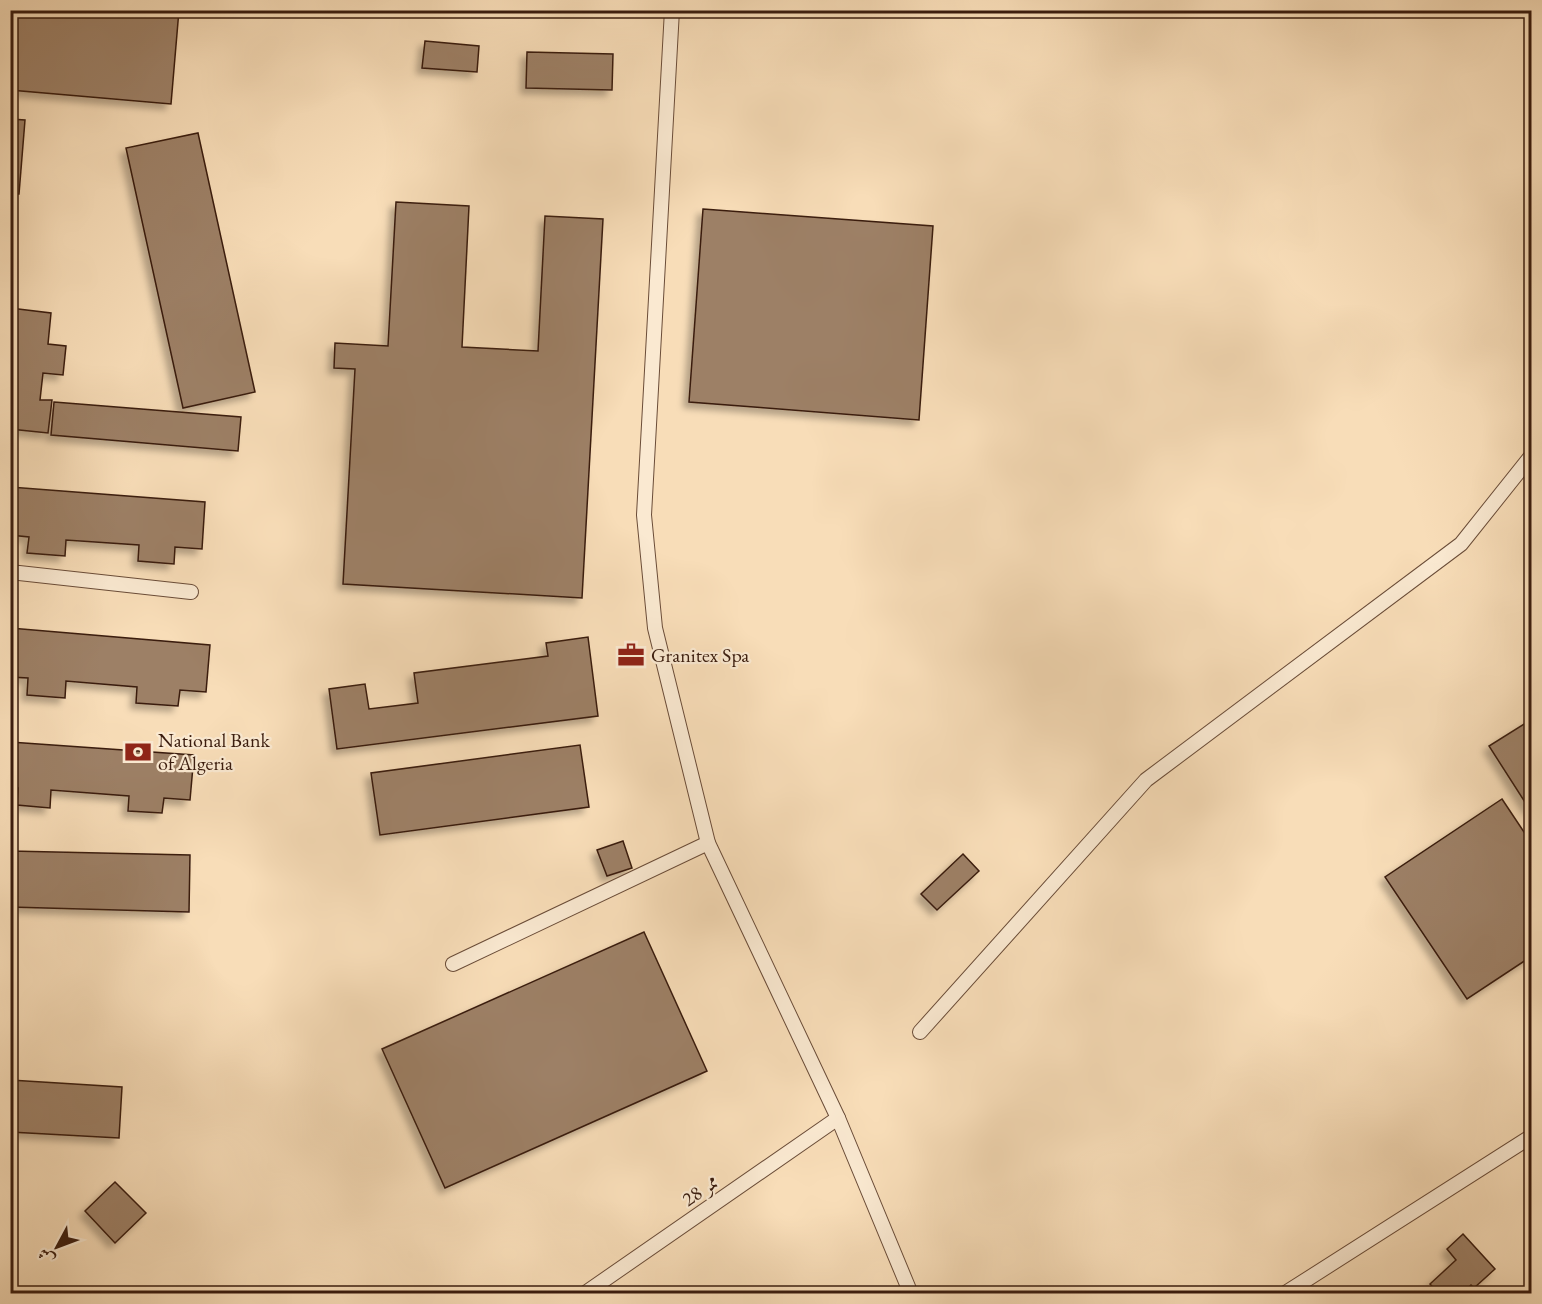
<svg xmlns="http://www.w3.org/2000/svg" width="1542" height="1304" viewBox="0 0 1542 1304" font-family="'EB Garamond',Amiri,serif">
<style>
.building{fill:#9d8066;stroke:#3a1c0e;stroke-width:1.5;filter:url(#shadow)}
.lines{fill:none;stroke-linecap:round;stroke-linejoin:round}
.lane-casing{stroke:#6a4c38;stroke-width:16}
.lane{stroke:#fae9d1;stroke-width:14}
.labels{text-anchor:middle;stroke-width:4.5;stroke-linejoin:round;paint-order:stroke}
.poi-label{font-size:20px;fill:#3a1c0e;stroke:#fae9d1;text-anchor:start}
.street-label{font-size:20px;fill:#3a1c0e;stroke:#fae9d1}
</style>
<defs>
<filter id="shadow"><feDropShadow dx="-5.5" dy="5.5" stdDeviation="3" flood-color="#0004"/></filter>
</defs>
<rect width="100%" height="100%" fill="#f8ddb8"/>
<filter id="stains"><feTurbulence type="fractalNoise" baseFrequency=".00333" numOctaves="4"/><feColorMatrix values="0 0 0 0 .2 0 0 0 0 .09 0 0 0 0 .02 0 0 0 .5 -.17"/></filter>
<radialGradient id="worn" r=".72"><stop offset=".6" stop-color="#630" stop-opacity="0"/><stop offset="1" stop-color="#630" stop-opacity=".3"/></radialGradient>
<!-- building -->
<g class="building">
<path d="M 10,10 L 179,10 L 171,104 L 10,90 Z"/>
<path d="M 425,41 L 479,46 L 477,72 L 422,68 Z"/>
<path d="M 527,52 L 613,54 L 612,90 L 526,88 Z"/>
<path d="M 10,119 L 25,120 L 19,194 L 10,194 Z"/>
<path d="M 198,133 L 255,392 L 183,408 L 126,148 Z"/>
<path d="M 396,202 L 469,206 L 462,347 L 538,351 L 545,216 L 603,219 L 582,598 L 343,584 L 355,369 L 334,368 L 335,343 L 388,346 Z"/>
<path d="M 703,209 L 933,226 L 919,420 L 689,402 Z"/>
<path d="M 10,308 L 51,313 L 48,344 L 66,346 L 63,375 L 43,373 L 40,400 L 52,400 L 48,433 L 10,429 Z"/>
<path d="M 54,402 L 241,417 L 238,451 L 51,435 Z"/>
<path d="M 10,487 L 205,502 L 202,549 L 175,547 L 174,564 L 138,561 L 139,545 L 66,540 L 65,556 L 27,553 L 29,537 L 10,535 Z"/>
<path d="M 10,628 L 210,645 L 206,692 L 180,690 L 178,706 L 136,703 L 137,687 L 66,681 L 65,698 L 27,695 L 28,678 L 10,677 Z"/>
<path d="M 588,637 L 598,716 L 337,749 L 329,689 L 365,684 L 369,709 L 418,703 L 414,673 L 548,656 L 546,643 Z"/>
<path d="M 1532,719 L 1532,809 L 1530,810 L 1489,746 Z"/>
<path d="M 10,742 L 194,755 L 190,800 L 164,798 L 162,813 L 128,811 L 129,796 L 51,790 L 50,808 L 17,805 L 18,788 L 10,788 Z"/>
<path d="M 580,745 L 589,807 L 380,835 L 371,773 Z"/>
<path d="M 1502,799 L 1532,844 L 1532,956 L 1467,999 L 1385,877 Z"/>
<path d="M 623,841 L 632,868 L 607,876 L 597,850 Z"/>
<path d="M 10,851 L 190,855 L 189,912 L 10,907 Z"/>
<path d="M 963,854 L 979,871 L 937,910 L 921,894 Z"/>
<path d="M 644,932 L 707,1071 L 445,1188 L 382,1049 Z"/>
<path d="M 10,1080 L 122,1087 L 119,1138 L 10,1132 Z"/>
<path d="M 115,1182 L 146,1213 L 115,1243 L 85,1211 Z"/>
<path d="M 1463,1234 L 1495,1269 L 1474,1288 L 1471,1285 L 1462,1294 L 1439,1294 L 1430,1284 L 1456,1260 L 1447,1249 Z"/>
</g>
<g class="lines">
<defs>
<g id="lane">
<path d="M 672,10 L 644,515 L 655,628 L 708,843 L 838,1118 L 911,1294"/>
<path d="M 10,572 L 191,592"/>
<path d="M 453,964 L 708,843"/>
<path d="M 920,1032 L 1146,780 L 1461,544 L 1532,455"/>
<path d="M 584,1294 L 838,1118"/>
<path d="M 1284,1294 L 1532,1136"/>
</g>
</defs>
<!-- lane casing -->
<use href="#lane" class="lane-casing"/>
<!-- lane -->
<use href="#lane" class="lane"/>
</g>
<!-- icons -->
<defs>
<symbol id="office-bare" viewBox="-9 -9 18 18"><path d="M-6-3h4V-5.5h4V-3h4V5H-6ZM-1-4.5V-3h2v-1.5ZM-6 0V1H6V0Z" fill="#8f2418" stroke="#fae9d1" stroke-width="2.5" paint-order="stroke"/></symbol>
<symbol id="bank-bare" viewBox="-9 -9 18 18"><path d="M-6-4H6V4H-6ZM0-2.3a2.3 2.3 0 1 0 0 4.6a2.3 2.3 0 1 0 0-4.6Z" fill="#8f2418" stroke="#fae9d1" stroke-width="2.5" paint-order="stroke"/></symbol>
</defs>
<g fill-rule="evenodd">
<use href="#office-bare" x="612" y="636" width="38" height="38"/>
<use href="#bank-bare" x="119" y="733" width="38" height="38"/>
</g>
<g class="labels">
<!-- poi labels -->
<g class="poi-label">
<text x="651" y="662">Granitex Spa</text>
<text x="158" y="747">National Bank<tspan x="158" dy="23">of Algeria</tspan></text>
</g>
<!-- street labels -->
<g class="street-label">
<text transform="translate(700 1190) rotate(-35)" y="7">ممر 28</text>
</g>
</g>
<!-- margin -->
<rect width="1542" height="1304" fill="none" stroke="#f8ddb8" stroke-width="36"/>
<rect x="12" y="12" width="1518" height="1280" fill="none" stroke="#3a1c0e" stroke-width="3"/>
<rect x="18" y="18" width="1506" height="1268" fill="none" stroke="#3a1c0e" stroke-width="1.5"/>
<!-- north arrow -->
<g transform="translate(57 1247) rotate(229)" stroke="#fae9d1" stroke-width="4.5" paint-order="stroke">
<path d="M0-4.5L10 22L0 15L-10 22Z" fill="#3a1c0e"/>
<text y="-9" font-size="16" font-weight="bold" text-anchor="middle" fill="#3a1c0e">ش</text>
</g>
<rect width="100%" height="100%" filter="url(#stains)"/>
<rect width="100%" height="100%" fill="url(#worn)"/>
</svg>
